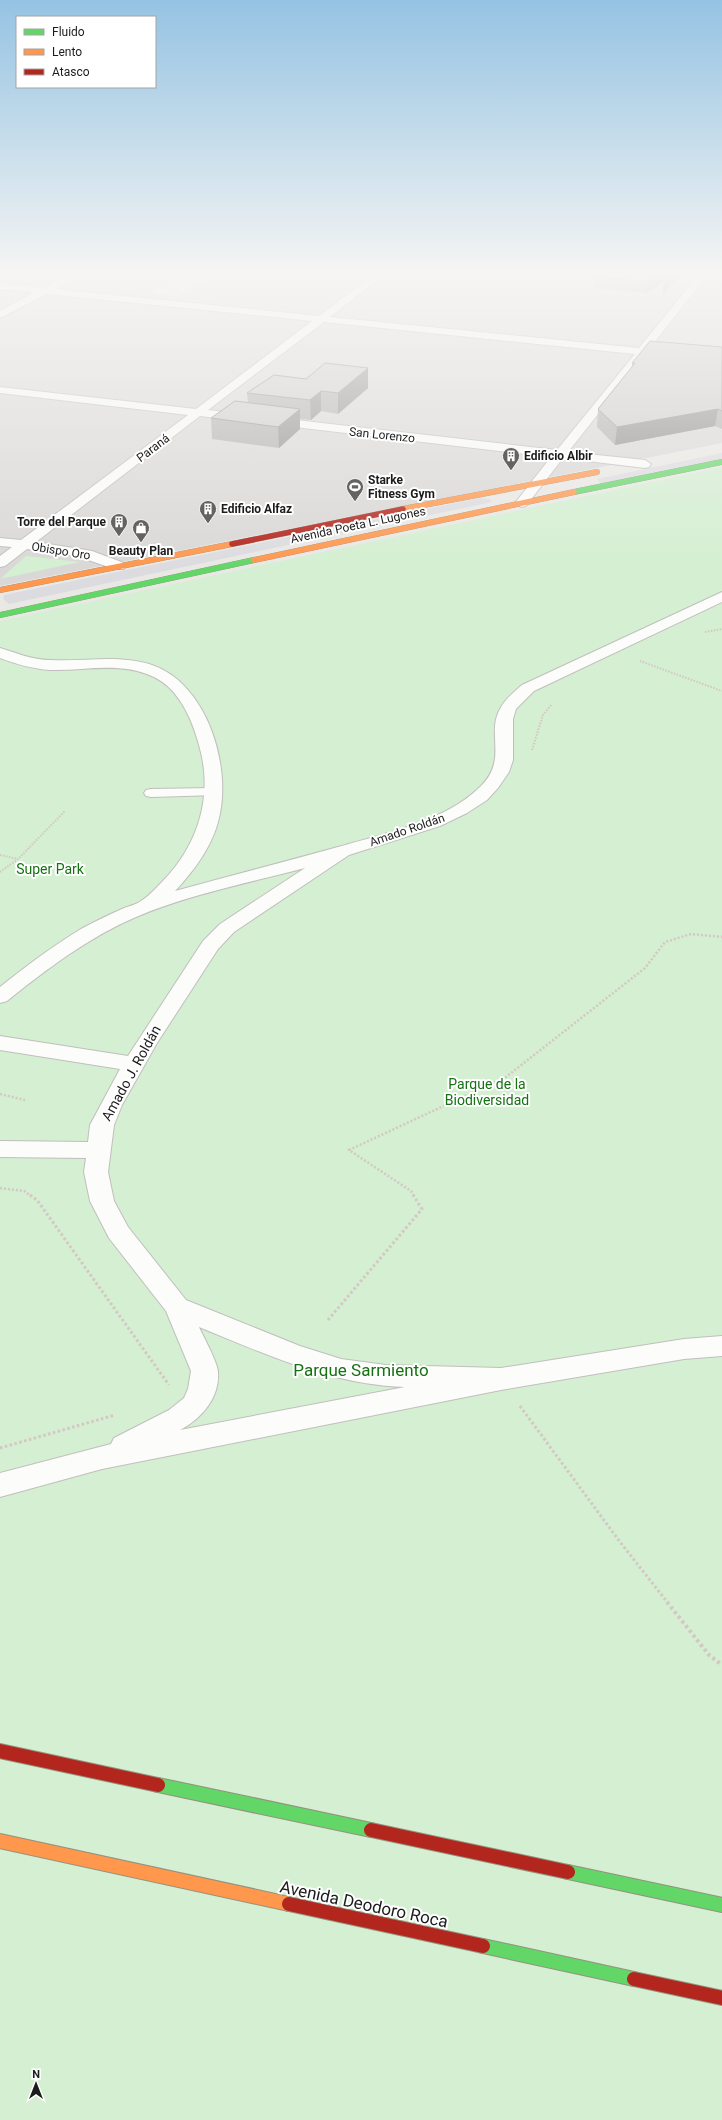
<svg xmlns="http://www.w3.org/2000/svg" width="722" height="2120" viewBox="0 0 722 2120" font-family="Roboto,sans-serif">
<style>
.residential{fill:#d9d8d6}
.education{fill:#f4f1e0}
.park{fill:#d4efd1}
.plaza{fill:#dcdbdf}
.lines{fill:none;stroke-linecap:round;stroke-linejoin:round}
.lane-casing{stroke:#c0bfbd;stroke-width:2}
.street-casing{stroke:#c0bfbd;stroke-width:2}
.fast-far1-casing{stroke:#93927f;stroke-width:6}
.fast-casing{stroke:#93927f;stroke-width:16}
.slow-far1-casing{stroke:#93927f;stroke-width:6}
.slow-casing{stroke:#93927f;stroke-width:16}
.jam-far1-casing{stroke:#93927f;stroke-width:6}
.jam-casing{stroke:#93927f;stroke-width:16}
.path-far3{stroke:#d4c7c6;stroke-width:2;stroke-dasharray:1.5 1.5;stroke-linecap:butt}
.path-far2{stroke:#d4c7c6;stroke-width:2.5;stroke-dasharray:2 2;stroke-linecap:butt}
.path-far1{stroke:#d4c7c6;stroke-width:3;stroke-dasharray:2.5 2.5;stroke-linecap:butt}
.path{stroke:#d4c7c6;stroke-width:4;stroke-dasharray:3 3;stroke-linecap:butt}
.lane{fill:#fcfcfb;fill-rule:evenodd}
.street{fill:#fcfcfb;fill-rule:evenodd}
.fast-far1{stroke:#63d668;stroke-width:5.5}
.fast{stroke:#63d668;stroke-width:14}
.slow-far1{stroke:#ff974d;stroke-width:5.5}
.slow{stroke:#ff974d;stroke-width:14}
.jam-far1{stroke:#b3261e;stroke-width:5.5}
.jam{stroke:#b3261e;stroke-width:14}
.wall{fill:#b1afae}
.shaded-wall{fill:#908f8d}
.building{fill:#ceccca;stroke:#908f8d}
.labels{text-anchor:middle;stroke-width:4;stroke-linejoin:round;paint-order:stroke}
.far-street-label{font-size:12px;fill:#1c1c1c;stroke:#fff}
.far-poi-label{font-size:12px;font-weight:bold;fill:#1c1c1c;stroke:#fff;text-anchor:start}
.park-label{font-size:14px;fill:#157112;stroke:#fff}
.street-label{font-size:14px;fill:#1c1c1c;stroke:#fff}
.near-park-label{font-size:17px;fill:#157112;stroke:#fff}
.near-street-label{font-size:17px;fill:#1c1c1c;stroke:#fff}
</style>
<rect width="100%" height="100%" fill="#eae8e5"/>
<!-- residential -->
<path class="residential" d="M 0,273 L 722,273 L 722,443 L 0,586 Z"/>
<!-- education -->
<path class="education" d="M 184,273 L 216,274 L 178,296 L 150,293 Z"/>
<!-- park -->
<g class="park">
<path d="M 722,467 L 722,2120 L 0,2120 L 0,621 Z"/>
<path d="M 26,556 L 80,562 L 0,579 Z"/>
</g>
<!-- plaza -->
<g class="plaza">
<path d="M 722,453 L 722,462 L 601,484 L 597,479 Z"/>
<path d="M 480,498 L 489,499 L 492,502 L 9,604 L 3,599 L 4,595 Z"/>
</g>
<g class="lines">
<defs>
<path id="lane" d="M 213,788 L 218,789 L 220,792 L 218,795 L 151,797 L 146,796 L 144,793 L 146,790 L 151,789 Z"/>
<g id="street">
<path d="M 70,273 L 82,273 L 56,289 L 319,316 L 376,273 L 386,273 L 330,317 L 639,348 L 700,273 L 709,273 L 649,349 L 722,357 L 722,363 L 645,355 L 568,452 L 645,460 L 651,464 L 649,467 L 645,468 L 563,458 L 526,506 L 521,507 L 515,503 L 551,457 L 200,416 L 36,542 L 92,551 L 124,563 L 126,566 L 124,569 L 114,569 L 77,556 L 27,549 L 5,566 L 0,567 L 0,556 L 12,547 L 0,546 L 0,538 L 21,540 L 188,415 L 0,393 L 0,387 L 196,409 L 312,321 L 47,294 L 0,318 L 0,311 L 35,292 L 0,289 L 0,283 L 44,288 ZM 324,322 L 635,354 L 557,450 L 208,410 Z"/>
<path d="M 722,592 L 722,602 L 534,691 L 516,709 L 513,719 L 513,760 L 509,772 L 498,788 L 487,800 L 467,813 L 440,826 L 349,855 L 234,932 L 218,949 L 157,1043 L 122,1105 L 114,1125 L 108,1172 L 114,1201 L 128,1227 L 186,1300 L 300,1346 L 341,1359 L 386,1365 L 501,1368 L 684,1339 L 722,1336 L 722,1356 L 684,1359 L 501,1390 L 102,1469 L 0,1497 L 0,1473 L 111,1444 L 114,1438 L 169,1410 L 184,1398 L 188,1389 L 191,1371 L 166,1311 L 109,1238 L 90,1201 L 84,1172 L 86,1158 L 0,1157 L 0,1141 L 88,1142 L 90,1125 L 120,1069 L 0,1050 L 0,1036 L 128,1056 L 203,941 L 220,924 L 305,868 C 249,883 190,894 136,917 C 89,937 47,969 7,1001 L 0,1003 L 0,987 C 26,966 53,946 81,929 C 94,922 108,915 122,909 C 128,906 136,905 141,901 C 148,897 155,889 161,883 C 198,846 214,796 199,745 C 192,719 179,689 154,677 C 120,661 85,671 50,670 C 33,669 16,664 0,658 L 0,648 C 17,653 32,660 50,660 C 85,662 118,654 152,665 C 208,684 233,769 218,822 C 211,848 193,872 175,891 C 229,876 284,862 338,847 C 386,833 445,822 481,786 C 508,759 486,734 500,709 C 505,699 514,692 522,685 ZM 199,1327 C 265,1354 332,1385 405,1387 L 180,1430 C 201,1419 220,1398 218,1372 C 218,1363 203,1336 199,1327 Z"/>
</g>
<g id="fast-far1">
<path d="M 574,492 L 722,462"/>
<path d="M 0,615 L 254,560"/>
</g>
<g id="fast">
<path d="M 158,1785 L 371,1830"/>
<path d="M 568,1872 L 722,1905"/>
<path d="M 483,1946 L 634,1979"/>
</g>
<g id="slow-far1">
<path d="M 403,509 L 597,472"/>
<path d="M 254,560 L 574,492"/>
<path d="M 0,590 L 232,544"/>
</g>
<path id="slow" d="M 0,1841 L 289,1904"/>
<path id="jam-far1" d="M 232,544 L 403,509"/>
<g id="jam">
<path d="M 0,1751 L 158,1785"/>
<path d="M 371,1830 L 568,1872"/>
<path d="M 289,1904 L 483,1946"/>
<path d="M 634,1979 L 722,1998"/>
</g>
</defs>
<!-- lane casing -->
<use href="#lane" class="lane-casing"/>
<!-- street casing -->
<use href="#street" class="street-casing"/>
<!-- fast-far1 casing -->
<use href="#fast-far1" class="fast-far1-casing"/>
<!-- fast casing -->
<use href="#fast" class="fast-casing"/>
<!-- slow-far1 casing -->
<use href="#slow-far1" class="slow-far1-casing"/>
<!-- slow casing -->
<use href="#slow" class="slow-casing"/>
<!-- jam-far1 casing -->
<use href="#jam-far1" class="jam-far1-casing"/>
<!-- jam casing -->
<use href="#jam" class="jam-casing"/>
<!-- path-far3 -->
<g class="path-far3">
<path d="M 705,632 L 722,629"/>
<path d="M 640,661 L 722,691"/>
<path d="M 532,750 L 543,715 L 552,704"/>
<path d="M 0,855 L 18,859"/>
<path d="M 0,872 L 18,859 L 65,811"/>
</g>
<!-- path-far2 -->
<g class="path-far2">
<path d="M 0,1094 L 25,1100"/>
<path d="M 0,1188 L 24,1191 L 31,1196"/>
<path d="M 414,1196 L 411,1191 L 349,1150 L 506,1077 L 645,968 L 665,942 L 691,934 L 722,937"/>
</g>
<!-- path-far1 -->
<g class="path-far1">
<path d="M 30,1195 L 37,1200 L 169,1385"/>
<path d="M 328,1320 L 422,1209 L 413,1195"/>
<path d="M 520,1406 L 620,1542 L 668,1603"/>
<path d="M 0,1448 L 115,1415"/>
</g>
<!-- path -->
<path class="path" d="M 667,1602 L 709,1655 L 722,1665"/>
<!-- lane -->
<use href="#lane" class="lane"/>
<!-- street -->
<use href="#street" class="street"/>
<!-- fast-far1 -->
<use href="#fast-far1" class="fast-far1"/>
<!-- fast -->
<use href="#fast" class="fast"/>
<!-- slow-far1 -->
<use href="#slow-far1" class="slow-far1"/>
<!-- slow -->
<use href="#slow" class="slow"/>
<!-- jam-far1 -->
<use href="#jam-far1" class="jam-far1"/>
<!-- jam -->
<use href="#jam" class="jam"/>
</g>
<!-- wall -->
<g class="wall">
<path d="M 448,273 L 490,273 L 486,277 Z"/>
<path d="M 586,273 L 682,273 L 663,294 L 663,282 L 646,293 L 593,288 L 594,277 L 596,275 Z"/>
<path d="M 722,347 L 722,429 L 715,426 L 615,445 L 597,427 L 598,409 L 632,368 L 632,363 Z"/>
<path d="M 368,368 L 368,388 L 338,414 L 321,411 L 311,420 L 300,419 L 300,429 L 279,448 L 212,439 L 211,418 L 248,403 L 247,393 L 306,379 Z"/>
</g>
<!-- shaded-wall -->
<g class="shaded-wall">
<path d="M 487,273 L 490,273 L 486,277 Z"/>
<path d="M 661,273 L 664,273 L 663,282 L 646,293 L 647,282 Z"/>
<path d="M 674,273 L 682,273 L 663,294 L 664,283 Z"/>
<path d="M 368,368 L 368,388 L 338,414 L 338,393 Z"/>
<path d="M 321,391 L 321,411 L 311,420 L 310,400 Z"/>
<path d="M 300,409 L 300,429 L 279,448 L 278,427 Z"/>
<path d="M 718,409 L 715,426 L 615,445 L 617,427 Z"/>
</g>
<!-- building -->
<g class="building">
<path d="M 597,273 L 661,273 L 647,282 L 594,277 Z"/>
<path d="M 664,273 L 674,273 L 664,283 Z"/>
<path d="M 650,341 L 722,347 L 722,411 L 718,409 L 617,427 L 598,409 L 635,363 L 632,363 Z"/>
<path d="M 325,363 L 368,368 L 338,393 L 321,391 L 310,400 L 247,393 L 274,375 L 306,379 Z"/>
<path d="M 235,401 L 300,409 L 278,427 L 211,418 Z"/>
</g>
<!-- sky -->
<linearGradient id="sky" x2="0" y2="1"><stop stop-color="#95c3e3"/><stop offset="0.48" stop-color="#f6f5f3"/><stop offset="1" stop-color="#f6f5f3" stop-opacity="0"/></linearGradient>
<rect width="722" height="570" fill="url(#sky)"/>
<!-- icons -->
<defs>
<symbol id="building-pin" viewBox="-11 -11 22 30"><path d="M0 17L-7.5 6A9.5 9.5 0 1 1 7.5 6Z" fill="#646362" stroke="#fff"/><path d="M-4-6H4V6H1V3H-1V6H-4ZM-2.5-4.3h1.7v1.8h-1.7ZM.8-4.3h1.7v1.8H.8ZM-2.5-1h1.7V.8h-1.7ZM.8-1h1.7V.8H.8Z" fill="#fff"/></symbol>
<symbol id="stadium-pin" viewBox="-11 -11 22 30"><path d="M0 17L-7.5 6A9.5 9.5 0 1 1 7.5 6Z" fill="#646362" stroke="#fff"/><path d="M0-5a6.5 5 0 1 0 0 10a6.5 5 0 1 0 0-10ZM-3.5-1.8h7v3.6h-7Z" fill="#fff"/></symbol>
<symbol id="shop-pin" viewBox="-11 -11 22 30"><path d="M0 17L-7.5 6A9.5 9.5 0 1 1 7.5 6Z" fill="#646362" stroke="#fff"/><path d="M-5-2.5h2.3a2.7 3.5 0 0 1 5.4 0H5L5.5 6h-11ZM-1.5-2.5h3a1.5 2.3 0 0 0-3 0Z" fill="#fff"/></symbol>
</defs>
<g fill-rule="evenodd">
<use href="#building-pin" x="501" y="446" width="20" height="27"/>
<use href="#stadium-pin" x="345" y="477" width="20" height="27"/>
<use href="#building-pin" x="198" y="499" width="20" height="27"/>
<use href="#building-pin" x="109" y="512" width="20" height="27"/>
<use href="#shop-pin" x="131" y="518" width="20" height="27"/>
</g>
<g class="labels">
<!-- far-street labels -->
<g class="far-street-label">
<text transform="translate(382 435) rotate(6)" y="4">San Lorenzo</text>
<text transform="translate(153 448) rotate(-37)" y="4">Paraná</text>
<text transform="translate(358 525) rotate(-12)" y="4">Avenida Poeta L. Lugones</text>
<text transform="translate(61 551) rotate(9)" y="4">Obispo Oro</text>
<text transform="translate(407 830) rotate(-19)" y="4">Amado Roldán</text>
</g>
<!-- far-poi labels -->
<g class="far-poi-label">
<text x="524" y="460">Edificio Albir</text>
<text x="368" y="484">Starke<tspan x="368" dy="14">Fitness Gym</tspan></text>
<text x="221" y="513">Edificio Alfaz</text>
<text x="106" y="526" text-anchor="end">Torre del Parque</text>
<text x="141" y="555" text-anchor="middle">Beauty Plan</text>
</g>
<!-- park labels -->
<g class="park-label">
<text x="50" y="874">Super Park</text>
<text x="487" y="1089">Parque de la<tspan x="487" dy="16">Biodiversidad</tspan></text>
</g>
<!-- street labels -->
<g class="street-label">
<text transform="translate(131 1073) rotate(-61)" y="5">Amado J. Roldán</text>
</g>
<!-- near-park labels -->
<g class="near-park-label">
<text x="361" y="1376">Parque Sarmiento</text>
</g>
<!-- near-street labels -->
<g class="near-street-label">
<text transform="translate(364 1904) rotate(12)" y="6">Avenida Deodoro Roca</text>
</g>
</g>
<!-- legend -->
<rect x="16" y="16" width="140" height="72" fill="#ffffff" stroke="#a4a4a4"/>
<rect x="24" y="29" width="20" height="6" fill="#63d668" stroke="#a4a4a4"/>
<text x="52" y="36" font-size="12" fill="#1c1c1c">Fluido</text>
<rect x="24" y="49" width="20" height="6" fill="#ff974d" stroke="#a4a4a4"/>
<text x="52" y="56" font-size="12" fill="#1c1c1c">Lento</text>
<rect x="24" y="69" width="20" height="6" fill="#b3261e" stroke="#a4a4a4"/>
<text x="52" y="76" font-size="12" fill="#1c1c1c">Atasco</text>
<!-- north arrow -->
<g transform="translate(36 2084)" stroke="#ffffff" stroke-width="3" paint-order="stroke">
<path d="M0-3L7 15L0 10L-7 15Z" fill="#1c1c1c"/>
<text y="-6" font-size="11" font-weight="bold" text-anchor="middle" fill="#1c1c1c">N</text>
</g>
</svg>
